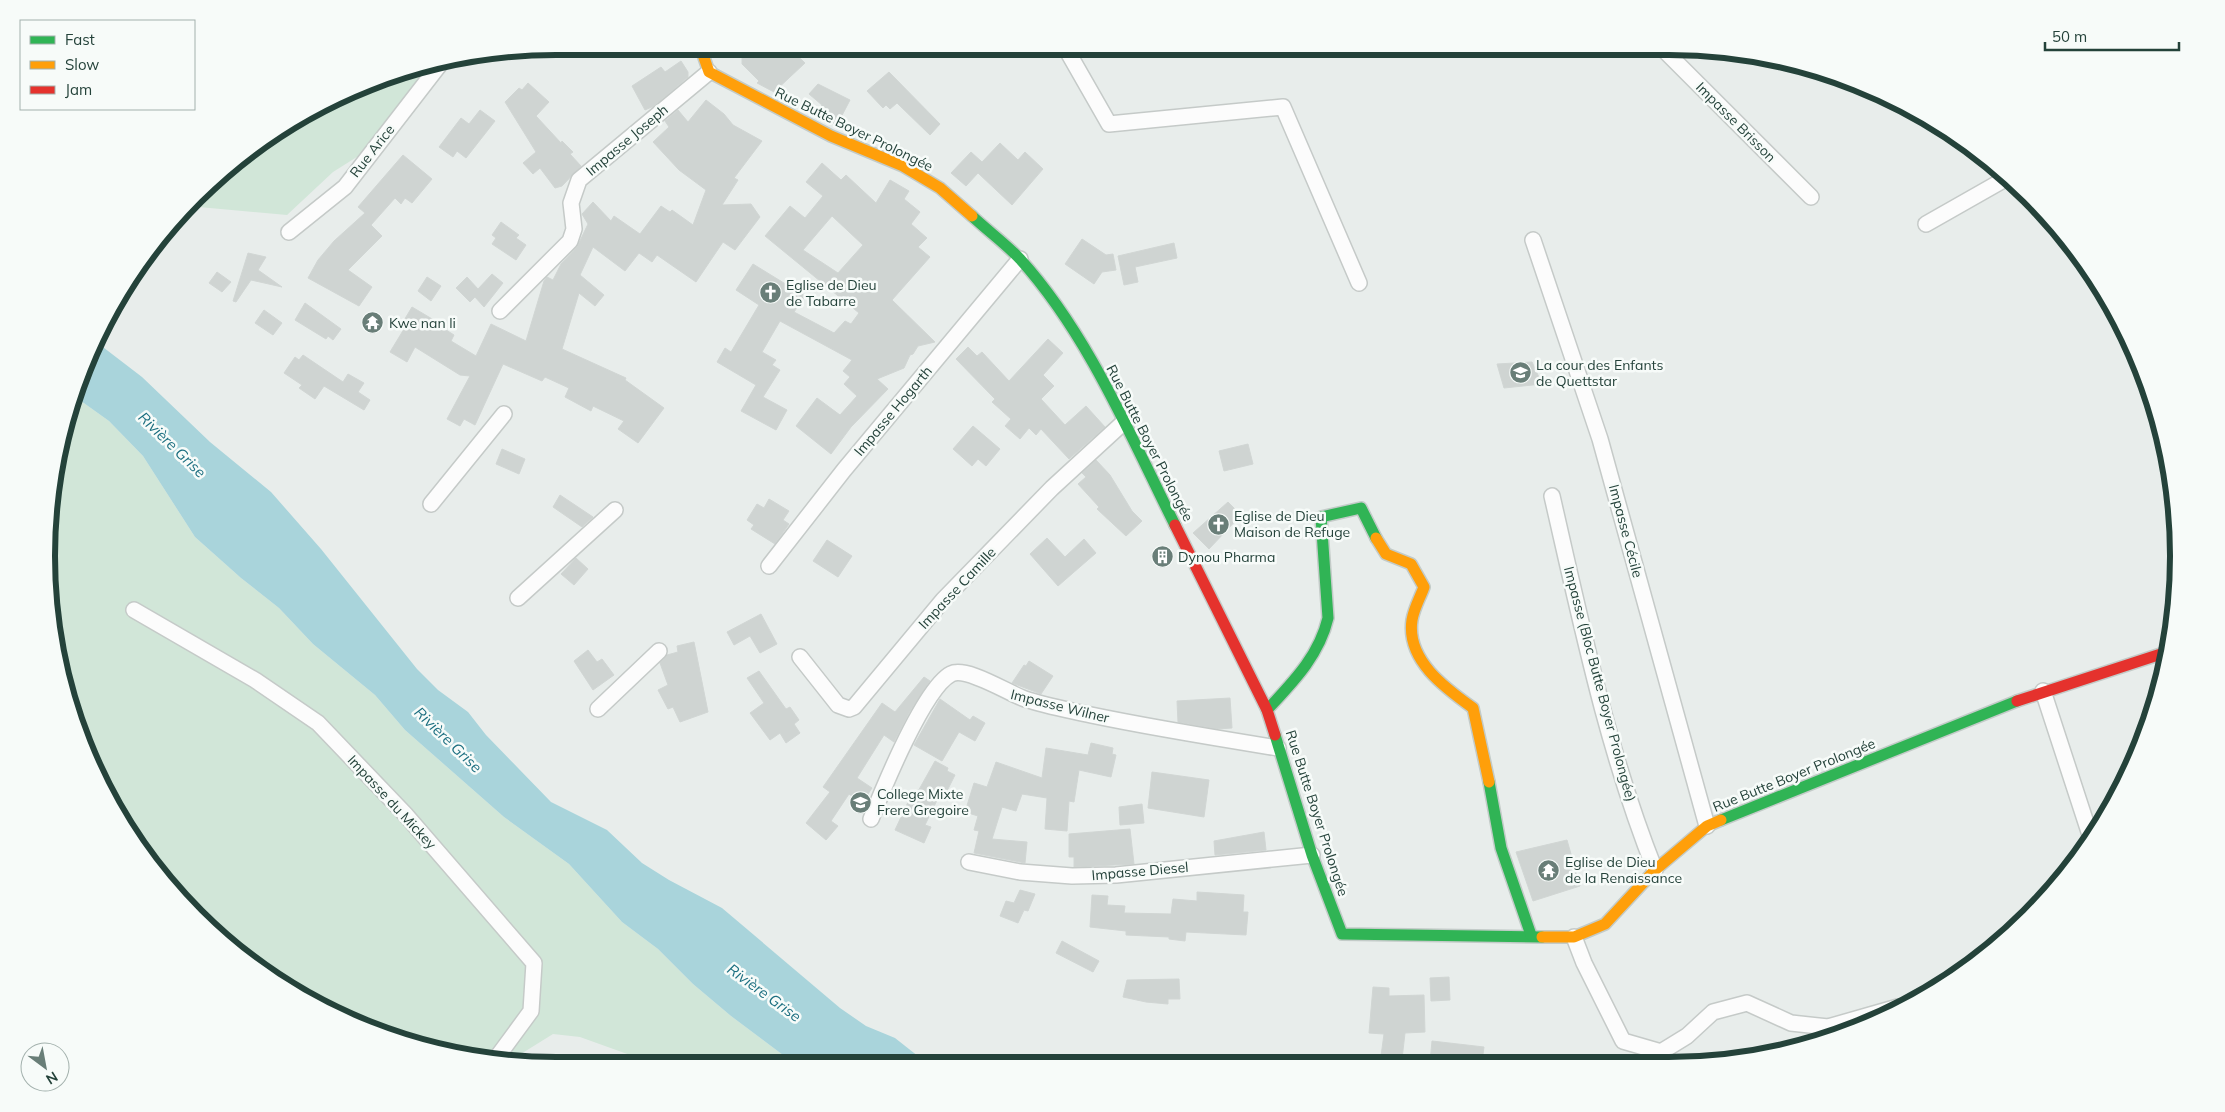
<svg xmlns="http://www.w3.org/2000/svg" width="2225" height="1112" viewBox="0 0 2225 1112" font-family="Mulish,sans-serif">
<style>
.green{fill:#d1e6d8}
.water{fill:#a9d4db}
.building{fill:#cfd4d2;stroke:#d1d6d4;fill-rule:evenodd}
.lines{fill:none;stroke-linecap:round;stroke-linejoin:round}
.street-casing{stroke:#c5cac8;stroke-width:18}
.fast-casing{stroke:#c3cbc8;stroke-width:14}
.slow-casing{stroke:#c3cbc8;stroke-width:14}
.jam-casing{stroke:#c3cbc8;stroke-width:14}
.street{stroke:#fcfcfc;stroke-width:15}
.fast{stroke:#30b455;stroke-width:11}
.slow{stroke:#ff9f0a;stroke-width:11}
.jam{stroke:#e5322d;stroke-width:11}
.labels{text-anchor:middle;stroke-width:5;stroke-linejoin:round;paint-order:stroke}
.street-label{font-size:14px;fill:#24423a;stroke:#f7fbf9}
.poi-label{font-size:14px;fill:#24423a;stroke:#f7fbf9;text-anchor:start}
.water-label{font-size:15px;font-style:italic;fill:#1c6f80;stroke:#f7fbf9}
.rim{fill:none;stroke:#24423a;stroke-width:6}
</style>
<rect width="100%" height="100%" fill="#e8edeb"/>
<!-- green -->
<g class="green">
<path d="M 434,62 L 384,134 L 360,155 L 333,172 L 287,215 L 188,206 C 207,188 225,167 246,151 C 301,109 367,80 434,62 Z"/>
<path d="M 74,396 L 109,421 L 143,456 L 195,537 L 241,578 L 279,608 L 313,644 L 375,695 L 405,730 L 504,817 L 569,864 L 622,922 L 658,949 L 693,984 L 731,1016 L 795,1064 L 655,1064 L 580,1037 L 553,1034 L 508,1062 L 424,1048 L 331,1013 L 273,980 L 196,917 L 132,839 L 99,781 L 64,688 L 51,622 L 47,523 L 56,456 Z"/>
</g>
<!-- water -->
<path class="water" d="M 95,341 L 142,377 L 210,442 L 271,492 L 321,549 L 417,669 L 438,690 L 468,712 L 486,735 L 551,802 L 607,830 L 642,863 L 669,880 L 722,908 L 840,1008 L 866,1026 L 895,1038 L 928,1064 L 795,1064 L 731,1016 L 693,984 L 658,949 L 622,922 L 569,864 L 504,817 L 405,730 L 375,695 L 313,644 L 279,608 L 241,578 L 195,537 L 143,456 L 109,421 L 74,396 L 85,361 Z"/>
<!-- building -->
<g class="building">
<path d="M 768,46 L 787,46 L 805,63 L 774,92 L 757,83 L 759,81 L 742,64 L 742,58 L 751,48 L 759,57 Z"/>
<path d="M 681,61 L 688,72 L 688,77 L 654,106 L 645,110 L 632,86 L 661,67 L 665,72 Z"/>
<path d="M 889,72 L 940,124 L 930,135 L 897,103 L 890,109 L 886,105 L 883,108 L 867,91 Z"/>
<path d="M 528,83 L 549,102 L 536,116 L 561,143 L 562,141 L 573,152 L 570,154 L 581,166 L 562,186 L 555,188 L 540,168 L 533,174 L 523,163 L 536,152 L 505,102 L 519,88 L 522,90 Z"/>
<path d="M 818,84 L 850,100 L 837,125 L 817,115 L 822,105 L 809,94 Z"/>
<path d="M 706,100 L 724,114 L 733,125 L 762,141 L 734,178 L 738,180 L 722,205 L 751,204 L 760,217 L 735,250 L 723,242 L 696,282 L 657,255 L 652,262 L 639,253 L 625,271 L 593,247 L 580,275 L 604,295 L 595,306 L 579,293 L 562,349 L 626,378 L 625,380 L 664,408 L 638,443 L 618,429 L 624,421 L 593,406 L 591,411 L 565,397 L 569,388 L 545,377 L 542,381 L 503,364 L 475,425 L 464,419 L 460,426 L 447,419 L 470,376 L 460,375 L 415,347 L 407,362 L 390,352 L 404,329 L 400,327 L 412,307 L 444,326 L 443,328 L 454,335 L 451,341 L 476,356 L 491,324 L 526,341 L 544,281 L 547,277 L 553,280 L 561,264 L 577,247 L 588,224 L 582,214 L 593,202 L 611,221 L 614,216 L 640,234 L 661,206 L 670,212 L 672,210 L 693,225 L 706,190 L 679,170 L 653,142 L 669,127 L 665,121 L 678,110 L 688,122 Z"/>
<path d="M 480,110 L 495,121 L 466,158 L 457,151 L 453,157 L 439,147 L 461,118 L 469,124 Z"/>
<path d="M 1000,143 L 1018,160 L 1025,152 L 1043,169 L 1012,205 L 978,173 L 966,186 L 951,173 L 971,152 L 982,162 Z"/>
<path d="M 403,155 L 432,179 L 412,203 L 405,198 L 401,204 L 395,198 L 371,225 L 382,236 L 348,270 L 372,287 L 359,306 L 308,278 L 318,260 L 334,241 L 365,213 L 358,207 Z"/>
<path d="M 822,163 L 841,180 L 846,175 L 876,203 L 890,180 L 909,191 L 904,199 L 920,212 L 911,224 L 927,238 L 918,247 L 930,257 L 892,300 L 935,342 L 918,346 L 913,354 L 910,355 L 904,368 L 877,379 L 888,389 L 851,427 L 831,454 L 796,426 L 817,398 L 840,415 L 857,396 L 844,384 L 850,377 L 843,371 L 852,360 L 780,321 L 762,352 L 776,360 L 772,365 L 780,370 L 763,397 L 787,410 L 776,430 L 741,411 L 756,385 L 717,362 L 725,348 L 731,352 L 759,305 L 736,290 L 753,264 L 805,296 L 794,312 L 834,333 L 845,321 L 851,324 L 859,313 L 765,236 L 790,206 L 805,218 L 823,196 L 806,182 ZM 832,216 L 863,245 L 838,273 L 803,250 Z"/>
<path d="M 501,222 L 519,235 L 516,238 L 526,245 L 516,260 L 492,244 L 496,238 L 492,235 Z"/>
<path d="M 1082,239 L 1106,255 L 1113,254 L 1116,270 L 1102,272 L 1094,284 L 1065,264 Z"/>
<path d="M 1174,243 L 1177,258 L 1135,267 L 1138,282 L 1124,285 L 1118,256 Z"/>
<path d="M 248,253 L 266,257 L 258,270 L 282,287 L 251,280 L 236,302 L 233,301 Z"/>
<path d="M 217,272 L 231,282 L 222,292 L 209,283 Z"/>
<path d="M 492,274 L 503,283 L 484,307 L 475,297 L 470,302 L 456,288 L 467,277 L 478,289 Z"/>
<path d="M 427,277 L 441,286 L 431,301 L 418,291 Z"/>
<path d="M 305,303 L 341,329 L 333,340 L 328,336 L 326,339 L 295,320 Z"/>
<path d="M 264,310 L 282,323 L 273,335 L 255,323 Z"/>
<path d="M 1048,339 L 1063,353 L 1043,375 L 1054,386 L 1041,399 L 1065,425 L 1086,406 L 1105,427 L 1069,459 L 1041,429 L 1036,435 L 1029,428 L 1020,439 L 1005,426 L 1011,419 L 992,402 L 995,399 L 956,359 L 968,347 L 977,356 L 982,352 L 1009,381 Z"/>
<path d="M 303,355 L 343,382 L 348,374 L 364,383 L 358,392 L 370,400 L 364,410 L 324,386 L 315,399 L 299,388 L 302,385 L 284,373 L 295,357 L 299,360 Z"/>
<path d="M 1532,362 L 1542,384 L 1504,388 L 1497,364 Z"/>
<path d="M 973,426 L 1000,449 L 986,466 L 978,459 L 972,466 L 953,449 Z"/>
<path d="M 1248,444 L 1253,464 L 1224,471 L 1219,451 Z"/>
<path d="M 502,449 L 525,459 L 519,474 L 496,464 Z"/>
<path d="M 1096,460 L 1110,475 L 1132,511 L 1142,521 L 1126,536 L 1097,509 L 1099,507 L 1078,484 L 1086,477 L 1082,473 Z"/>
<path d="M 560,495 L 593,517 L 582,527 L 553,507 Z"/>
<path d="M 769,499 L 789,511 L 783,520 L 789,524 L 775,544 L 751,529 L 754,525 L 747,520 L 757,504 L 764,508 Z"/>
<path d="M 1228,502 L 1241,515 L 1209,549 L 1193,533 Z"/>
<path d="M 1047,538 L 1065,557 L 1084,539 L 1096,553 L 1058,586 L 1030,554 Z"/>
<path d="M 827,540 L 852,556 L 838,577 L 813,561 Z"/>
<path d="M 1166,546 L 1173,558 L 1158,566 L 1151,555 Z"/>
<path d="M 576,558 L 588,569 L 574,585 L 561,574 Z"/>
<path d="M 761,614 L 777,644 L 760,653 L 750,636 L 734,645 L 727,632 Z"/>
<path d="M 694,642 L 708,712 L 680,722 L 673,707 L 668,709 L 658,690 L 668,685 L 660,663 L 667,655 L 678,652 L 677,646 Z"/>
<path d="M 588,650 L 597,662 L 602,659 L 614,675 L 593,690 L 574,661 Z"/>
<path d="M 1029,661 L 1053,676 L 1041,694 L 1012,683 L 1024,665 L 1026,666 Z"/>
<path d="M 759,671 L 786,709 L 790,707 L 799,720 L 794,724 L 800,733 L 786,743 L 780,733 L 770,740 L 750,713 L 764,703 L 747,678 Z"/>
<path d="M 924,677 L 930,681 L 909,713 L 895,740 L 894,742 L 884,735 L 857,778 L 872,788 L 862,803 L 849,794 L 831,821 L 838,826 L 826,840 L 806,823 L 830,792 L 823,787 L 882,703 L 895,712 Z"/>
<path d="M 1230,698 L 1232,728 L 1217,729 L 1178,722 L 1177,701 Z"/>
<path d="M 940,699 L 970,720 L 973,716 L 985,723 L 975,741 L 959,732 L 942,761 L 914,745 Z"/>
<path d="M 1091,743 L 1113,748 L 1112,754 L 1116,755 L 1111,777 L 1079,770 L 1074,802 L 1069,801 L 1067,831 L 1045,829 L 1047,798 L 1022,794 L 1016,811 L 1002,807 L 992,839 L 1027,842 L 1025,863 L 974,853 L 979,831 L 974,830 L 978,816 L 965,812 L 974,783 L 987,787 L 996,762 L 1042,778 L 1046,748 L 1088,755 Z"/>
<path d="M 935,761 L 948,768 L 947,771 L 955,775 L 946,793 L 942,790 L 925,825 L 931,827 L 924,843 L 895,830 L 909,800 L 912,802 Z"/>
<path d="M 1152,772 L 1209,780 L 1204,817 L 1148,808 Z"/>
<path d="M 1142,804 L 1144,823 L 1120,825 L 1119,807 Z"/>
<path d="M 1130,829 L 1134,864 L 1074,867 L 1074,857 L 1069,857 L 1069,834 Z"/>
<path d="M 1264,832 L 1266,850 L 1215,855 L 1214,841 Z"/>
<path d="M 1567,840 L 1580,886 L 1533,901 L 1516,852 Z"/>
<path d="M 1020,890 L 1035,894 L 1028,911 L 1024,910 L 1018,923 L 1000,916 L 1006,901 L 1014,903 Z"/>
<path d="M 1197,892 L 1244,895 L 1243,912 L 1248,912 L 1246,935 L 1186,932 L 1185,941 L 1169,939 L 1169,937 L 1126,935 L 1126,931 L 1090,927 L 1092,895 L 1108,896 L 1107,905 L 1125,906 L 1124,913 L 1171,914 L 1173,899 L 1197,901 Z"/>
<path d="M 1062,941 L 1099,961 L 1093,972 L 1056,953 Z"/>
<path d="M 1449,977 L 1450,1000 L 1431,1001 L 1430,978 Z"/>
<path d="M 1179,979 L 1180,999 L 1168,999 L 1168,1004 L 1146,1002 L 1123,997 L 1127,980 Z"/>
<path d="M 1373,987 L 1389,988 L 1389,996 L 1424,995 L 1425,1032 L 1405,1033 L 1402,1059 L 1381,1056 L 1384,1034 L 1369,1033 Z"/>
<path d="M 1432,1041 L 1484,1047 L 1482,1062 L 1430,1062 Z"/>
</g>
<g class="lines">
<defs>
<g id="street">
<path d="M 1065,47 L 1109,124 L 1283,107 L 1359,283"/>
<path d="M 1661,47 L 1811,197"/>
<path d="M 1926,224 L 2007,178"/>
<path d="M 289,232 L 345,187 L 444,59"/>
<path d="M 1533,240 L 1600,439 L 1707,826"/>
<path d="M 500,311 L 570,241 L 574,229 L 571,203 L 579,180 L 709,72"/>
<path d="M 1552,496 C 1581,622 1607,750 1655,870"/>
<path d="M 431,504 L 504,414"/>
<path d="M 769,566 L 844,470 L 1020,259"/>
<path d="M 518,598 L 615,510"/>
<path d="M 134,610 L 255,680 L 318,723 L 405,814 L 534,963 L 531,1011 L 495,1060"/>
<path d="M 800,657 L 838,705 L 849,709 L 854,707 L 943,600 L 1052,488 L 1124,422"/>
<path d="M 2043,691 L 2091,838"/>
<path d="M 598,709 L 659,651"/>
<path d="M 871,819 C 883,789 924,688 951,674 C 966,666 1008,693 1025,699 C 1046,706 1069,710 1091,715 C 1153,728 1216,738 1278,748"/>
<path d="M 969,862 L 1020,872 L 1072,876 L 1116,875 L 1312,855"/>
<path d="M 1574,937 L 1584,963 L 1623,1041 L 1661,1052 L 1687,1036 L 1713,1012 L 1747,1003 L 1791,1023 L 1828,1027 L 1898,1007"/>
</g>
<g id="fast">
<path d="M 972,216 C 988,231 1006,244 1020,259 C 1088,334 1130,435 1175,525"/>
<path d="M 1267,710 C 1293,682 1319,656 1328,618 L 1321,517 L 1361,508 L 1376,538"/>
<path d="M 1275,735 L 1312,855 L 1342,934 L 1542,937"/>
<path d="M 1489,782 L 1501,848 L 1531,935"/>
<path d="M 1721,820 L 2017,701"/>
</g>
<g id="slow">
<path d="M 700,46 L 709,72 L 831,136 L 903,166 L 940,188 L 972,216"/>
<path d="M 1376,538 L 1386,554 L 1411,564 L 1424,587 C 1420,598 1414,608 1412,620 C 1406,660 1445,688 1473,708 L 1489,782"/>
<path d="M 1542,937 L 1574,937 L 1605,924 L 1655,870 L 1707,826 L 1721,820"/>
</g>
<g id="jam">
<path d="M 1175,525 L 1267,710 L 1275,735"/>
<path d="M 2017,701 L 2167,652"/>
</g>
</defs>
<!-- street casing -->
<use href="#street" class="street-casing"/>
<!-- fast casing -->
<use href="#fast" class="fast-casing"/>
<!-- slow casing -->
<use href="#slow" class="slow-casing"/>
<!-- jam casing -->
<use href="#jam" class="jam-casing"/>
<!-- street -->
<use href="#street" class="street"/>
<!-- fast -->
<use href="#fast" class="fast"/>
<!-- slow -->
<use href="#slow" class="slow"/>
<!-- jam -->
<use href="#jam" class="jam"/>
</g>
<!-- icons -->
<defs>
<symbol id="church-disc" viewBox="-11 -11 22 22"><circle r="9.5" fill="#697e78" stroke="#f7fbf9"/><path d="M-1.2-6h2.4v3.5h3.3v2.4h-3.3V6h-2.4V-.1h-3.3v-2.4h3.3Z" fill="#fff"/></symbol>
<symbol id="temple-disc" viewBox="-11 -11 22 22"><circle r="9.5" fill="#697e78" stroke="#f7fbf9"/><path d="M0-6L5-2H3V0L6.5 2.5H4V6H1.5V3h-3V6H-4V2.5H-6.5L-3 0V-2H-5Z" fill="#fff"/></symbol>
<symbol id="school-disc" viewBox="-11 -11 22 22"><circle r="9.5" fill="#697e78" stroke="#f7fbf9"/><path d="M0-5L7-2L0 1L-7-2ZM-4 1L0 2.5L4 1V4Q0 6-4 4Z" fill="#fff"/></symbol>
<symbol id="building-disc" viewBox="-11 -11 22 22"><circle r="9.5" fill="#697e78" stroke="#f7fbf9"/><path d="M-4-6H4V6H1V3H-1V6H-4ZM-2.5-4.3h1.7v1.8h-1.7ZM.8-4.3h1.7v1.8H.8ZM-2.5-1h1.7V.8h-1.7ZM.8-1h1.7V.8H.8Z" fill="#fff"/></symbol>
</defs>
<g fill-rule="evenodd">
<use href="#church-disc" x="758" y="280" width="25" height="25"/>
<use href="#temple-disc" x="360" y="310" width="25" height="25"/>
<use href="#school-disc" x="1508" y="360" width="25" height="25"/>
<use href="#church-disc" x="1206" y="512" width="25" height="25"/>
<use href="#building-disc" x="1150" y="544" width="25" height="25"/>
<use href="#school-disc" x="848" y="790" width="25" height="25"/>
<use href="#temple-disc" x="1536" y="858" width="25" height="25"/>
</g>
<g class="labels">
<!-- street labels -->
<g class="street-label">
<text transform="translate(1736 122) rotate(45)" y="5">Impasse Brisson</text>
<text transform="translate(854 129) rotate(26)" y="5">Rue Butte Boyer Prolongée</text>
<text transform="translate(627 140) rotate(-40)" y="5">Impasse Joseph</text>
<text transform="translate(372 151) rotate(-52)" y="5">Rue Arice</text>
<text transform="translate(893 411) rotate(-50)" y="5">Impasse Hogarth</text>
<text transform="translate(1150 443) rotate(63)" y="5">Rue Butte Boyer Prolongée</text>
<text transform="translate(1626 531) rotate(75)" y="5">Impasse Cécile</text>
<text transform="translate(957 588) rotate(-47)" y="5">Impasse Camille</text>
<text transform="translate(1600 684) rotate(75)" y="5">Impasse (Bloc Butte Boyer Prolongée)</text>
<text transform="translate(1060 706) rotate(14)" y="5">Impasse Wilner</text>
<text transform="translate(1794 775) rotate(-22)" y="5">Rue Butte Boyer Prolongée</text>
<text transform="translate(392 802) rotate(47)" y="5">Impasse du Mickey</text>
<text transform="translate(1317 813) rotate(72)" y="5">Rue Butte Boyer Prolongée</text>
<text transform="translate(1140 871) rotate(-5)" y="5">Impasse Diesel</text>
</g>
<!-- poi labels -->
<g class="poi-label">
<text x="786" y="290">Eglise de Dieu<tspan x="786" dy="16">de Tabarre</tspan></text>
<text x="389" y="328">Kwe nan li</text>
<text x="1536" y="370">La cour des Enfants<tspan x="1536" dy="16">de Quettstar</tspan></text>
<text x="1234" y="521">Eglise de Dieu<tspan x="1234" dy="16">Maison de Refuge</tspan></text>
<text x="1178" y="562">Dynou Pharma</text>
<text x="877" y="799">College Mixte<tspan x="877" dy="16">Frere Gregoire</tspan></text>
<text x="1565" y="867">Eglise de Dieu<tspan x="1565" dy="16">de la Renaissance</tspan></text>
</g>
<!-- water labels -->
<g class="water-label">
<text transform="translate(172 445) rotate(44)" y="5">Rivière Grise</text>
<text transform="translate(448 740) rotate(44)" y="5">Rivière Grise</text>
<text transform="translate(764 993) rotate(36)" y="5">Rivière Grise</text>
</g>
</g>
<!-- crop -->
<path d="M0 0H2225V1112H0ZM556 55H1669A501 501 0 0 1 2170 556V556A501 501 0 0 1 1669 1057H556A501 501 0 0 1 55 556V556A501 501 0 0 1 556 55Z" fill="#f7fbf9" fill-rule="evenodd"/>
<path class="rim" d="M556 55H1669A501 501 0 0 1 2170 556V556A501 501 0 0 1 1669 1057H556A501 501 0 0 1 55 556V556A501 501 0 0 1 556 55Z"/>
<!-- legend -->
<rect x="20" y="20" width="175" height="90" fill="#f7fbf9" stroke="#a3b1ad"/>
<rect x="30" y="36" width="25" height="8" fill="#30b455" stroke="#a3b1ad"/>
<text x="65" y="45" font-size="15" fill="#24423a">Fast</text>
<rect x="30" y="61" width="25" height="8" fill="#ff9f0a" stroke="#a3b1ad"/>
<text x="65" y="70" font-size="15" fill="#24423a">Slow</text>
<rect x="30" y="86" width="25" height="8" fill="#e5322d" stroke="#a3b1ad"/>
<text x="65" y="95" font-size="15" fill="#24423a">Jam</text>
<!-- north arrow -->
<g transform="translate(45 1067) rotate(148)"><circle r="24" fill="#f7fbf9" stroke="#a3b1ad"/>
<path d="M0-4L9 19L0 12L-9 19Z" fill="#697e78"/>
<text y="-8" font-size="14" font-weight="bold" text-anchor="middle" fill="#24423a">N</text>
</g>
<!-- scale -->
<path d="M2045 42v8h134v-8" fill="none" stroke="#24423a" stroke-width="2.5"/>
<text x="2052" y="42" font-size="15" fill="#24423a" stroke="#f7fbf9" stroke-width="4" paint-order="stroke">50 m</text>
</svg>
